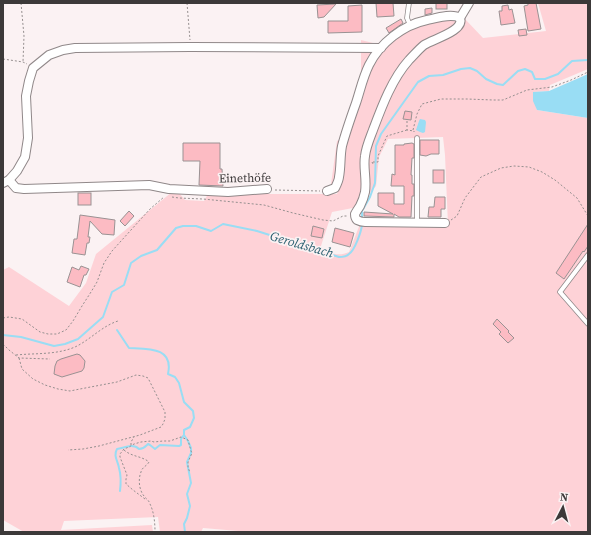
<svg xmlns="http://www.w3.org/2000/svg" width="591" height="535" viewBox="0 0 591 535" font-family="'Source Serif 4',serif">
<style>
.green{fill:#fed2d7;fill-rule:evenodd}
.water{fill:#99ddf4}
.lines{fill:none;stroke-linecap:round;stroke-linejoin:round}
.stream{stroke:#99ddf4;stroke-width:2}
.building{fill:#fcbbc3;stroke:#9a9293}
.lane-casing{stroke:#908889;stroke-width:5.5}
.street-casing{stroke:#908889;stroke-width:10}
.path{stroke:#958f8f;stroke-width:1;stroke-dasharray:2 2;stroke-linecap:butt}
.lane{stroke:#fff;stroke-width:4}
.street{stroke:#fff;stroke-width:8}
.labels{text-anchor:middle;stroke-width:3.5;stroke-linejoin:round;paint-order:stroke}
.street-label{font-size:12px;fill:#3c3939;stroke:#fbf2f3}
.water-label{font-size:13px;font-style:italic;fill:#2a5f70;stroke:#fbf2f3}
</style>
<rect width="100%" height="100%" fill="#fbf2f3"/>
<!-- green -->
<path class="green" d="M 538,3 L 588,3 L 588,69 L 550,85 L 549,91 L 534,92 L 537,110 L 588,118 L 588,532 L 250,532 L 203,528 L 201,532 L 160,532 L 158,517 L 64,521 L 61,530 L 152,525 L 153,532 L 24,532 L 3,520 L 3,270 L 9,267 L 69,306 L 86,283 L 96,254 L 172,192 L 179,193 L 185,200 L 204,201 L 208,194 L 337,194 L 340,186 L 331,184 L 337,141 L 342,138 L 361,83 L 361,40 L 381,45 L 413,28 L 452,17 L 465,19 L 483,38 L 546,31 ZM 443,137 L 445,155 L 448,225 L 360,224 L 349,252 C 338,257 331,253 320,249 L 332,212 L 358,207 L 376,186 L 379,157 L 388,139 Z"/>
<!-- water -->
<g class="water">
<path d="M 588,74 L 588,118 L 537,110 L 533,101 L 533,92 L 549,91 Z"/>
<path d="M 420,119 L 425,120 L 426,122 L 425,132 L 423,133 L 420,132 L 416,130 L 419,121 Z"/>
</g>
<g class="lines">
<!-- stream -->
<g class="stream">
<path d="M 362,220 L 362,211 L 370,197 L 375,183 L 376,146 L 381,134 L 418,82 L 429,76 L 443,75 L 461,69 L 470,68 L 477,71 L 486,79 L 497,84 L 503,85 L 518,71 L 525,69 L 532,72 L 535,79 L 545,79 L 558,74 L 572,61 L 588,60"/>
<path d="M 117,330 L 129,348 C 148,349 174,347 168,374 L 175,377 L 179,383 L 184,402 L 193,411 L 194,418 L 190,427 L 184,430 L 184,435 L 188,441 L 191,448 L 191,453 L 187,462 L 191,483 L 187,494 L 190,506 L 187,518 L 184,524 L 185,532"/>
<path d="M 3,335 L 21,337 L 54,346 L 65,344 L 78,339 L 103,317 L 112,292 L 124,285 L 131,263 L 141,256 L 157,250 L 176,228 L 183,226 L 196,226 L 211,231 L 223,224 L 257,231 L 339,257 C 343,257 346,257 349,254 C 355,250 361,232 362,225"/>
<path d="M 120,491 C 121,483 121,475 119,468 C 118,461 113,456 117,449 C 124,448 133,443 139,449 C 144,449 145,447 148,444 L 150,445 L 155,449 L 160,445 L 179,446 L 181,445 L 181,439 L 183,436"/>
</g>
</g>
<!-- building -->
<g class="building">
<path d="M 376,3 L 393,3 L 394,16 L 377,17 Z"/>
<rect x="436" y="3" width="11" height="6"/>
<path d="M 528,3 L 536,3 L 541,29 L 528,31 L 524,6 L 528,5 Z"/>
<path d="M 336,4 L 324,17 L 318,18 L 317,5 Z"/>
<path d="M 362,5 L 362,32 L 328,33 L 328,21 L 348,21 L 348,6 Z"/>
<path d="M 508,5 L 509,10 L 512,9 L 515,23 L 501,25 L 499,11 L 502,11 L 502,6 Z"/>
<path d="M 432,8 L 432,13 L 425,15 L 425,9 Z"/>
<path d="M 401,19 L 403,23 L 389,33 L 386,28 Z"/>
<path d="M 526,29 L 527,35 L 519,36 L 518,30 Z"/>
<path d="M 405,111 L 412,112 L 411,120 L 403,119 Z"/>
<path d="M 420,140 L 439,140 L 439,154 L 431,154 L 426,156 L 420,155 Z"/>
<path d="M 183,143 L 220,143 L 220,169 L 222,169 L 223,186 L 199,185 L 200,161 L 183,161 Z"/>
<path d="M 412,143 L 414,144 L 414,158 L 412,158 L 411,175 L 412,175 L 412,184 L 414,184 L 414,196 L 412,196 L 411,217 L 399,217 L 394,214 L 394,217 L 364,216 L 364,212 L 393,214 L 378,206 L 378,193 L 394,193 L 394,204 L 404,204 L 404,186 L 391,186 L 392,174 L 395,175 L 395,145 L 404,145 L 404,144 Z"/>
<rect x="433" y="170" width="11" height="13"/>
<rect x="78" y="193" width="13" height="12"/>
<path d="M 435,197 L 445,197 L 445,209 L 441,209 L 441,217 L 428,217 L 429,207 L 434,207 Z"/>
<path d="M 129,211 L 134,216 L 125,226 L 120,221 Z"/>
<path d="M 80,215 L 115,220 L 114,235 L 102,234 L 90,221 L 88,237 L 90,237 L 89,243 L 87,243 L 85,255 L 72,253 L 74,239 L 77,239 Z"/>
<path d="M 588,224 L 588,246 L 584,252 L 583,251 L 564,279 L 556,273 Z"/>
<path d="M 313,226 L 324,229 L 322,238 L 311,236 Z"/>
<path d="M 335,228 L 354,233 L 350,247 L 332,242 Z"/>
<path d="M 81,266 L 89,269 L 86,275 L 84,275 L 80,287 L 67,282 L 72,267 L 79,270 Z"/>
<path d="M 497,319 L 509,331 L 508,332 L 514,338 L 508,343 L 499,334 L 501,332 L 493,324 Z"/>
<path d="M 77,354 L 80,355 L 85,361 L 84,368 L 82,371 L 62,377 L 54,374 L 55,366 L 57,361 L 61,359 Z"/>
</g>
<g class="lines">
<defs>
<g id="lane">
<path d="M 409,3 L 407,18 L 410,25"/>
<path d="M 417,138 L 417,223"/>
<path d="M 588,255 L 560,292 L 588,324"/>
</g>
<g id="street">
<path d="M 9,180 L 17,171 L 25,157 L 28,138 L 26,96 L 29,81 L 33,68 L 49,55 L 63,50 L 75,48 L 190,47 L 381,48"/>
<path d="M 3,183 L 9,180 L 16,188 L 24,189 L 149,185 L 169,189 L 228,192 L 267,189"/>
<path d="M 327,191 L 335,188 C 337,184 339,180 339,177 C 341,167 340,156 342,146 C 346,131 351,117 356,103 C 360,91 363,77 369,65 C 380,43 403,25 427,20 C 436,18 452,13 460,18 L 469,3"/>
<path d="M 445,223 L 365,222 C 363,222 359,221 357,220 C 355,218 355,216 355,214 C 356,212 358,209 360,206 C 362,202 364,197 365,192 C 367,179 363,168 365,156 C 366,147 370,138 373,130 C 382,106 392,79 409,60 C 414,55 419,49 424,45 C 433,39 465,31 460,18"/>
</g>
</defs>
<!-- lane casing -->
<use href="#lane" class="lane-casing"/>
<!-- street casing -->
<use href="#street" class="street-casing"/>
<!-- path -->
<g class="path">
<path d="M 21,3 L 24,36 L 23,62"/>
<path d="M 187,3 L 190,40"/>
<path d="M 3,59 L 23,62 L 27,64"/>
<path d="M 407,121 L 407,130 L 414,131 L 414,132"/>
<path d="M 413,130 L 417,114 L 422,104 L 441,99 L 467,99 L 493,100 L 503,100 L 527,90 L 552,87 L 571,80 L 588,72"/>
<path d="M 372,162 L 373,164 L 373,162 L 378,162 L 378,156 L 387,136 L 407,130"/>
<path d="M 275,190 L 320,191"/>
<path d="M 172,197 L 179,198 L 203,199 L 264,205 L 293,213 L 323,220 L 333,221 L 343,216 L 347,216"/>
<path d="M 451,220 L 457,216 L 465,198 L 481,177 L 501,168 L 514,166 L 529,167 L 542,172 L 555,180 L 577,198 L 588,216"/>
<path d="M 3,318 L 9,317 L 22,319 L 40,332 L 48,334 L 57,334 L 66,330 L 73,321 L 82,306 L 91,292 L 97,282 L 104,263 L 112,251 L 150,209 L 164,197"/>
<path d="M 3,344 L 9,350 L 19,358 L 50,359"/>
<path d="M 16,355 C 36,353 56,355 75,347 C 90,340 102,326 118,321"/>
<path d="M 19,358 L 22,369 L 33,379 L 45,385 L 58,389 L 70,391 L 80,389 L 117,382 L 136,375 L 143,376 L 148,378 L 165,412 L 165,419 L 163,424 L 161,427 L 140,435 L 99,446 L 83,449 L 68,450"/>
<path d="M 131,445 L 131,442 L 134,437"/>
<path d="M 124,450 C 132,457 142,456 149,462 C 147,466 142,467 141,472 C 138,479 139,490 144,496 C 146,499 149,500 150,504 C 154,512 155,523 155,532"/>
<path d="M 145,499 L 133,490 L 126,484 L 126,479 L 127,475 L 120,457 L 120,454 L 124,449 L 129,447 L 134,444 L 141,442 L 151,441 L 154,442 L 163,441 L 170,441 L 181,437 L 188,440 L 191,451 L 192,453 L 188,462 L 188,467 L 190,473"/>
</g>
<!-- lane -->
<use href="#lane" class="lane"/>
<!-- street -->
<use href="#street" class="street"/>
</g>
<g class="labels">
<!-- street labels -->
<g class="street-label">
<text transform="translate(245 178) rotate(-1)" y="4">Einethöfe</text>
</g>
<!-- water labels -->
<g class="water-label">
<text transform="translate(302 244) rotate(16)" y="5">Geroldsbach</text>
</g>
</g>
<!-- border -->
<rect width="591" height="535" fill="none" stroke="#3c3939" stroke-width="8"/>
<!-- north arrow -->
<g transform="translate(563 507) rotate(6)" stroke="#fbf2f3" stroke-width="3" paint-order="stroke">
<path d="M0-3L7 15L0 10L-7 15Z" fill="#3c3939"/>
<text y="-6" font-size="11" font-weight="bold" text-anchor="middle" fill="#3c3939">N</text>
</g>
</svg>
